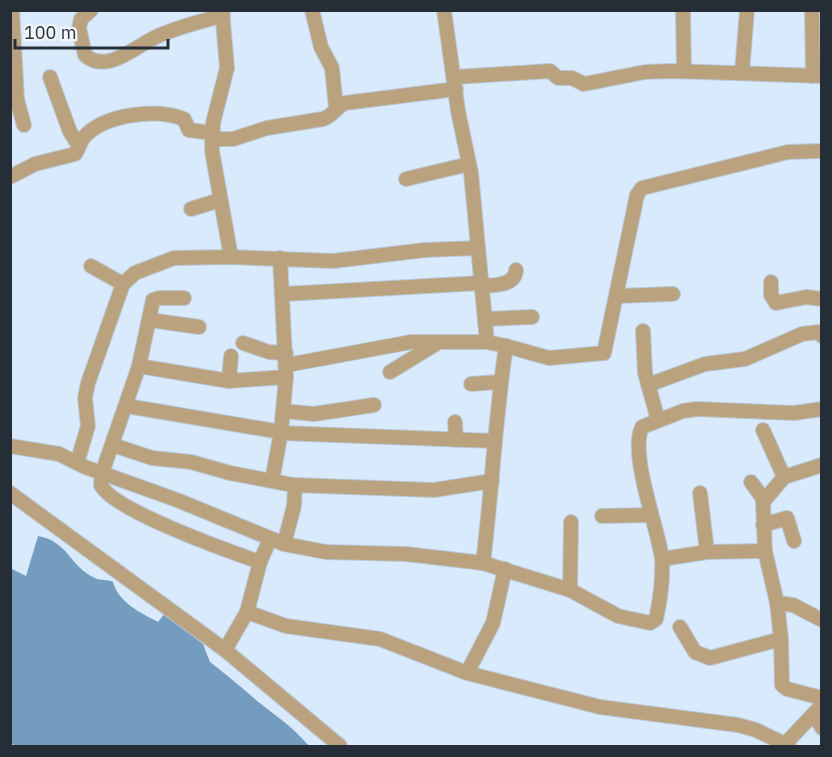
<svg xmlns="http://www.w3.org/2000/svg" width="832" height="757" viewBox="0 0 832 757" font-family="'IBM Plex Sans',sans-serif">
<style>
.water{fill:#749cbf}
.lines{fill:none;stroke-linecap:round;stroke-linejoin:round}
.minor-casing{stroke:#b8c8d8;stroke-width:16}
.minor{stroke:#bba27e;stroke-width:14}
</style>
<rect width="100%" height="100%" fill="#d8eafc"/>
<!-- water -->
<path class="water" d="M 38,536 C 68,541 70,567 95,578 C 101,581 107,579 113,582 C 118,602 141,613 158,622 L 165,613 L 203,644 L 210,662 C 226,674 241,687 256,700 C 278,718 290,724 309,746 L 16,746 L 10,743 L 10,568 L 26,576 Z"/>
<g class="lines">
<defs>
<g id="minor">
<path d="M 12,10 L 17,100 L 24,125"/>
<path d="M 91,10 L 81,19 L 79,28 L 85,55 C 107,75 137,45 156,37 C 177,27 201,22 223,15"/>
<path d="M 222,10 L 227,68 L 213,123 L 212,151 L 231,257"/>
<path d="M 312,10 L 321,47 L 332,68 L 336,108"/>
<path d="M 444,10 L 458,111 L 471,173 L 487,342 L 506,346 C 495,418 492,491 483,563"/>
<path d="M 683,10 L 684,71"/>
<path d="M 812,10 L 813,76"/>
<path d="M 742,72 L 747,10"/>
<path d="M 50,77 L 70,132 L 79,146"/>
<path d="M 455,77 L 550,71 L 558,78 L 572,78 L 584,84 L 645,72 L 671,71 L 822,76"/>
<path d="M 212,139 L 233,139 L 267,128 L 323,119 C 333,116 336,107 345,103 L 456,89"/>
<path d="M 10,177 L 35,164 L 75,154 C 79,149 80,142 84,137 C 105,114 156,108 184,119 L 189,130 L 212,133"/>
<path d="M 406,179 L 469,164"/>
<path d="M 191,209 L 220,200"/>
<path d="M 91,266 L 123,284"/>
<path d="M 771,282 L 771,295 L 776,303 L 806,297 L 822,299"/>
<path d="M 481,286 C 495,285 515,286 516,270"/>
<path d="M 284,294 L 481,283"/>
<path d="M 617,296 L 673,294"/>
<path d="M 184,298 L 159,298 L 153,300 L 139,366 L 102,473 L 101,485 C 112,510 231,552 260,562"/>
<path d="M 485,319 L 532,317"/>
<path d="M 150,320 L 199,327"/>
<path d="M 643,331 L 645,373 L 658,420"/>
<path d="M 243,343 L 269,352 L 286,353"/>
<path d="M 506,346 L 549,358 L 604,353 L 637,195 L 642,188 L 788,152 L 822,151"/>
<path d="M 287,365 L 411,342 L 487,342"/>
<path d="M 139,366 L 229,381 L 286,377"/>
<path d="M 390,372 L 439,342"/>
<path d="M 229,381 L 231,356"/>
<path d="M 471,384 L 499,382"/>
<path d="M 648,385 L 705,364 L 745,359 L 802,334 L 819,332 L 822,336"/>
<path d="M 127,406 L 281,432"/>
<path d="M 283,411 L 314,414 L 374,405"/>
<path d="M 455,422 L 456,440"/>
<path d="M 763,430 L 784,477"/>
<path d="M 281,433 L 495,441"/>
<path d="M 113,445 L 152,458 L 191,462 L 230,473 L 293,485 L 434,490 L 492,481"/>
<path d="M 10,446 L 59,454 L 85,467 L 177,500 L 284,544 L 326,552 L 406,554 L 483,563 L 570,590 L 618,616 L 650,623 L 656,619 C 660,601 663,577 662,559 C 658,527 629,455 642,427 L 683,411 L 697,409 L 794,413 L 822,409"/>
<path d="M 77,463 L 88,426 L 85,398 L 88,383 L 123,284 L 135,273 L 174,258 L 231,257 L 333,261 L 425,250 L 477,248"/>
<path d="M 822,465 L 784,477 L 763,502 L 765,551 L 777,603 L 781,639 L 782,685 L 787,689 L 822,698"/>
<path d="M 272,481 L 281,432 L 286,377 L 280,258"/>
<path d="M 751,482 L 764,500"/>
<path d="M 10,493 L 225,650 L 340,746"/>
<path d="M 700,493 L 707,552"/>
<path d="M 602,516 L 651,515"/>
<path d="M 763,525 L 787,518 L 794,541"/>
<path d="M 284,544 L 294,506 L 295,485"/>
<path d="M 662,559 L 707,552 L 765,551"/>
<path d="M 570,590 L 571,522"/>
<path d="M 777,603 L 793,605 L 822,620"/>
<path d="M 247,612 L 286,626 L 380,639 L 467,673 L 600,707 L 738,725 L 756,730 L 789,746"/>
<path d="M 680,627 L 695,652 L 710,658 L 781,639"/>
<path d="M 225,650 L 247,612 L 260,562 L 270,539"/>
<path d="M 467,673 L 493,623 L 505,569"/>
<path d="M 814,714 L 822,728"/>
<path d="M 785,744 L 822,705"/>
</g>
</defs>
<!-- minor casing -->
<use href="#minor" class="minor-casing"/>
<!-- minor -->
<use href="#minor" class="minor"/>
</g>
<!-- border -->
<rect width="832" height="757" fill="none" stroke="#252e36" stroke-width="24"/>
<!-- scale -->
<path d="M15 39v9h153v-9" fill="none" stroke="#252e36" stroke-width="3"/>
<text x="24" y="39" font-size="18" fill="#252e36" stroke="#f1f6fa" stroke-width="4.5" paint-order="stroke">100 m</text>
</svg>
